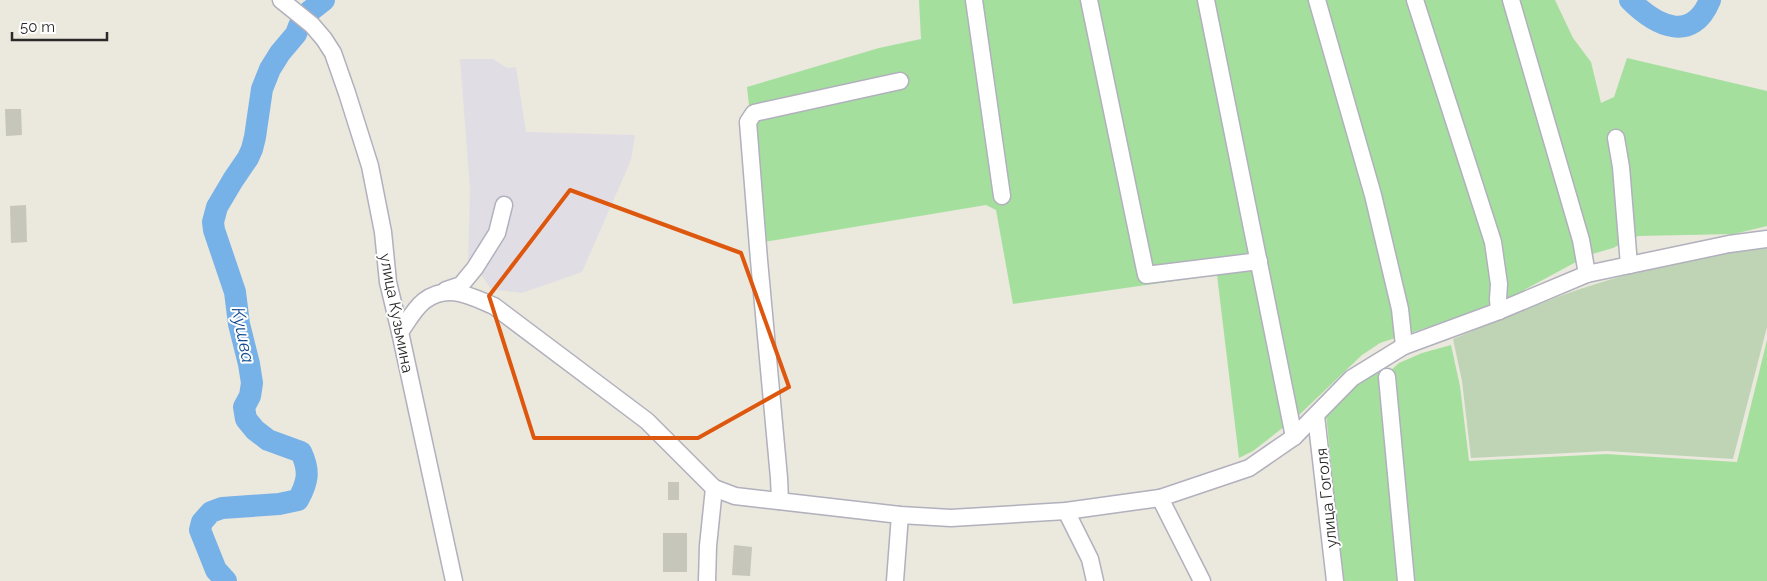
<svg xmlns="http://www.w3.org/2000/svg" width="1767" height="581" viewBox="0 0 1767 581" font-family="Raleway,sans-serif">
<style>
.industrial{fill:#e1dde4}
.green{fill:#a5df9d}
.cemetery{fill:#bed4b5}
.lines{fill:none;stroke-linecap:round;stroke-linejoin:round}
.river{stroke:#76b1e7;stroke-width:22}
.building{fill:#c7c6bb}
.minor-casing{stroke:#b1b0bd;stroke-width:19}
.minor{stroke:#fff;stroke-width:16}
.marked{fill:none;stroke:#de570e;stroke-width:4;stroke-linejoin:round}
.labels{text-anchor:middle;stroke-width:4;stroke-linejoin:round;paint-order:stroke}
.street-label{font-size:16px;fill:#2a2a2a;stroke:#fff}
.water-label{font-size:18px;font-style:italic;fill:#154d93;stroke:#fff}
</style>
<rect width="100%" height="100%" fill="#ebe8dd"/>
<!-- industrial -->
<path class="industrial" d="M 460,59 L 493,59 L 507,68 L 516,67 L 526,132 L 635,135 L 631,160 L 582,272 L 522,293 L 491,289 L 479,271 L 468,266 L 470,188 Z"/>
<!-- green -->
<g class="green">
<path d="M 919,0 L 1555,0 L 1573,38 L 1591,62 L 1601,103 L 1614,97 L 1627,58 L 1767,91 L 1767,226 L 1734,234 L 1638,236 L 1613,248 L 1589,255 L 1498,304 L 1380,343 L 1362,355 L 1299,415 L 1253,451 L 1239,458 L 1217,275 L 1013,304 L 996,210 L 986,205 L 764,242 L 747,87 L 879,48 L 921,39 Z"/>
<path d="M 1767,340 L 1767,581 L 1343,581 L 1326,414 L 1369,374 L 1389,372 L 1399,363 L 1422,353 L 1451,345 L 1460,386 L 1469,461 L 1606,454 L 1737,462 Z"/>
</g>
<!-- cemetery -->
<path class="cemetery" d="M 1767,244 L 1767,327 L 1733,459 L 1607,451 L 1471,458 L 1462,381 L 1453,339 C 1500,320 1547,299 1596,284 C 1652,266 1710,256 1767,244 Z"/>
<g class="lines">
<!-- river -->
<g class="river">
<path d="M 1630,0 C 1656,26 1692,44 1710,0"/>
<path d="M 226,581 L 216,570 L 200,530 L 202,522 L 211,512 L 222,508 L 279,504 L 298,500 C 308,482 310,471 301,452 L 268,440 L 255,430 L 246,419 L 244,407 L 250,396 L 252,383 L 249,364 L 239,324 L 235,292 L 214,230 L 213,222 L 217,207 L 233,180 L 248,158 L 252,149 L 255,137 L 262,89 L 270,69 L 280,53 L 296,34 L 299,26 L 310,11 L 324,0"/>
</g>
</g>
<!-- building -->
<g class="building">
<path d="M 5,109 L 21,109 L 22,135 L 6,136 Z"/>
<path d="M 26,205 L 27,242 L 11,243 L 10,206 Z"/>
<rect x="668" y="482" width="11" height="18"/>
<rect x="663" y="533" width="24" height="39"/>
<path d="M 734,545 L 752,547 L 750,576 L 732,575 Z"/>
</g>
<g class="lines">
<defs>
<g id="minor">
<path d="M 281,0 L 312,25 L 324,39 L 333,53 L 347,93 L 370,166 L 383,232 L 388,282 L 400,332 L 454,581"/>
<path d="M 974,0 L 1002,196"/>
<path d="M 1089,0 L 1146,275 L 1259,261"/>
<path d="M 1206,0 L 1294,437"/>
<path d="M 1317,0 L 1373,195 L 1400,309 L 1404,346"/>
<path d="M 1415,0 L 1493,242 L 1499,284 L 1498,299 L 1499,311"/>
<path d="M 1511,0 L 1581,240 L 1587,274"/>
<path d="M 1616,138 L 1621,167 L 1629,265"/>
<path d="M 446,290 L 461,285 L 475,268 L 497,233 L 504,205"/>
<path d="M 400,332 C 407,322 415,308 424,301 C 448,283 470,296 494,306 L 647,421 L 714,488 L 735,496 L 900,515 L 951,518 L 1066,511 L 1160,498 L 1249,468 L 1294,437 L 1352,378 L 1404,346 L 1499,311 L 1587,274 L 1729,244 L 1767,239"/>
<path d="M 1387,377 L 1406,581"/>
<path d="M 1316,416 L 1335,581"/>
<path d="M 1160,498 L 1202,581"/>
<path d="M 780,501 L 779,478 L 759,260 L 748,122 L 754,113 L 900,81"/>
<path d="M 1066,511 L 1090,559 L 1095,581"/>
<path d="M 707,581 L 708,546 L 714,488"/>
<path d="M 895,581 L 900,515"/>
</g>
</defs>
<!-- minor casing -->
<use href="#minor" class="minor-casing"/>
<!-- minor -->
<use href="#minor" class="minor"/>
</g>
<!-- marked area -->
<path class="marked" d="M 570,190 L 741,253 L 789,387 L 698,438 L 534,438 L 489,296 Z"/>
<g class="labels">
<!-- street labels -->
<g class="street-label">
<text transform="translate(397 313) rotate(79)" y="6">улица Кузьмина</text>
<text transform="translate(1326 498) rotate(-96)" y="6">улица Гоголя</text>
</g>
<!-- water labels -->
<g class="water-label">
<text transform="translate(243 335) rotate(79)" y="6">Кушва</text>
</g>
</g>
<!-- scale -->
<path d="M12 32v8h95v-8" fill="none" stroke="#2a2a2a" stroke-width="2.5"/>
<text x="20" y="32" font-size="15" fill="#2a2a2a" stroke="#ffffff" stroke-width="4" paint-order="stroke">50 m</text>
</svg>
